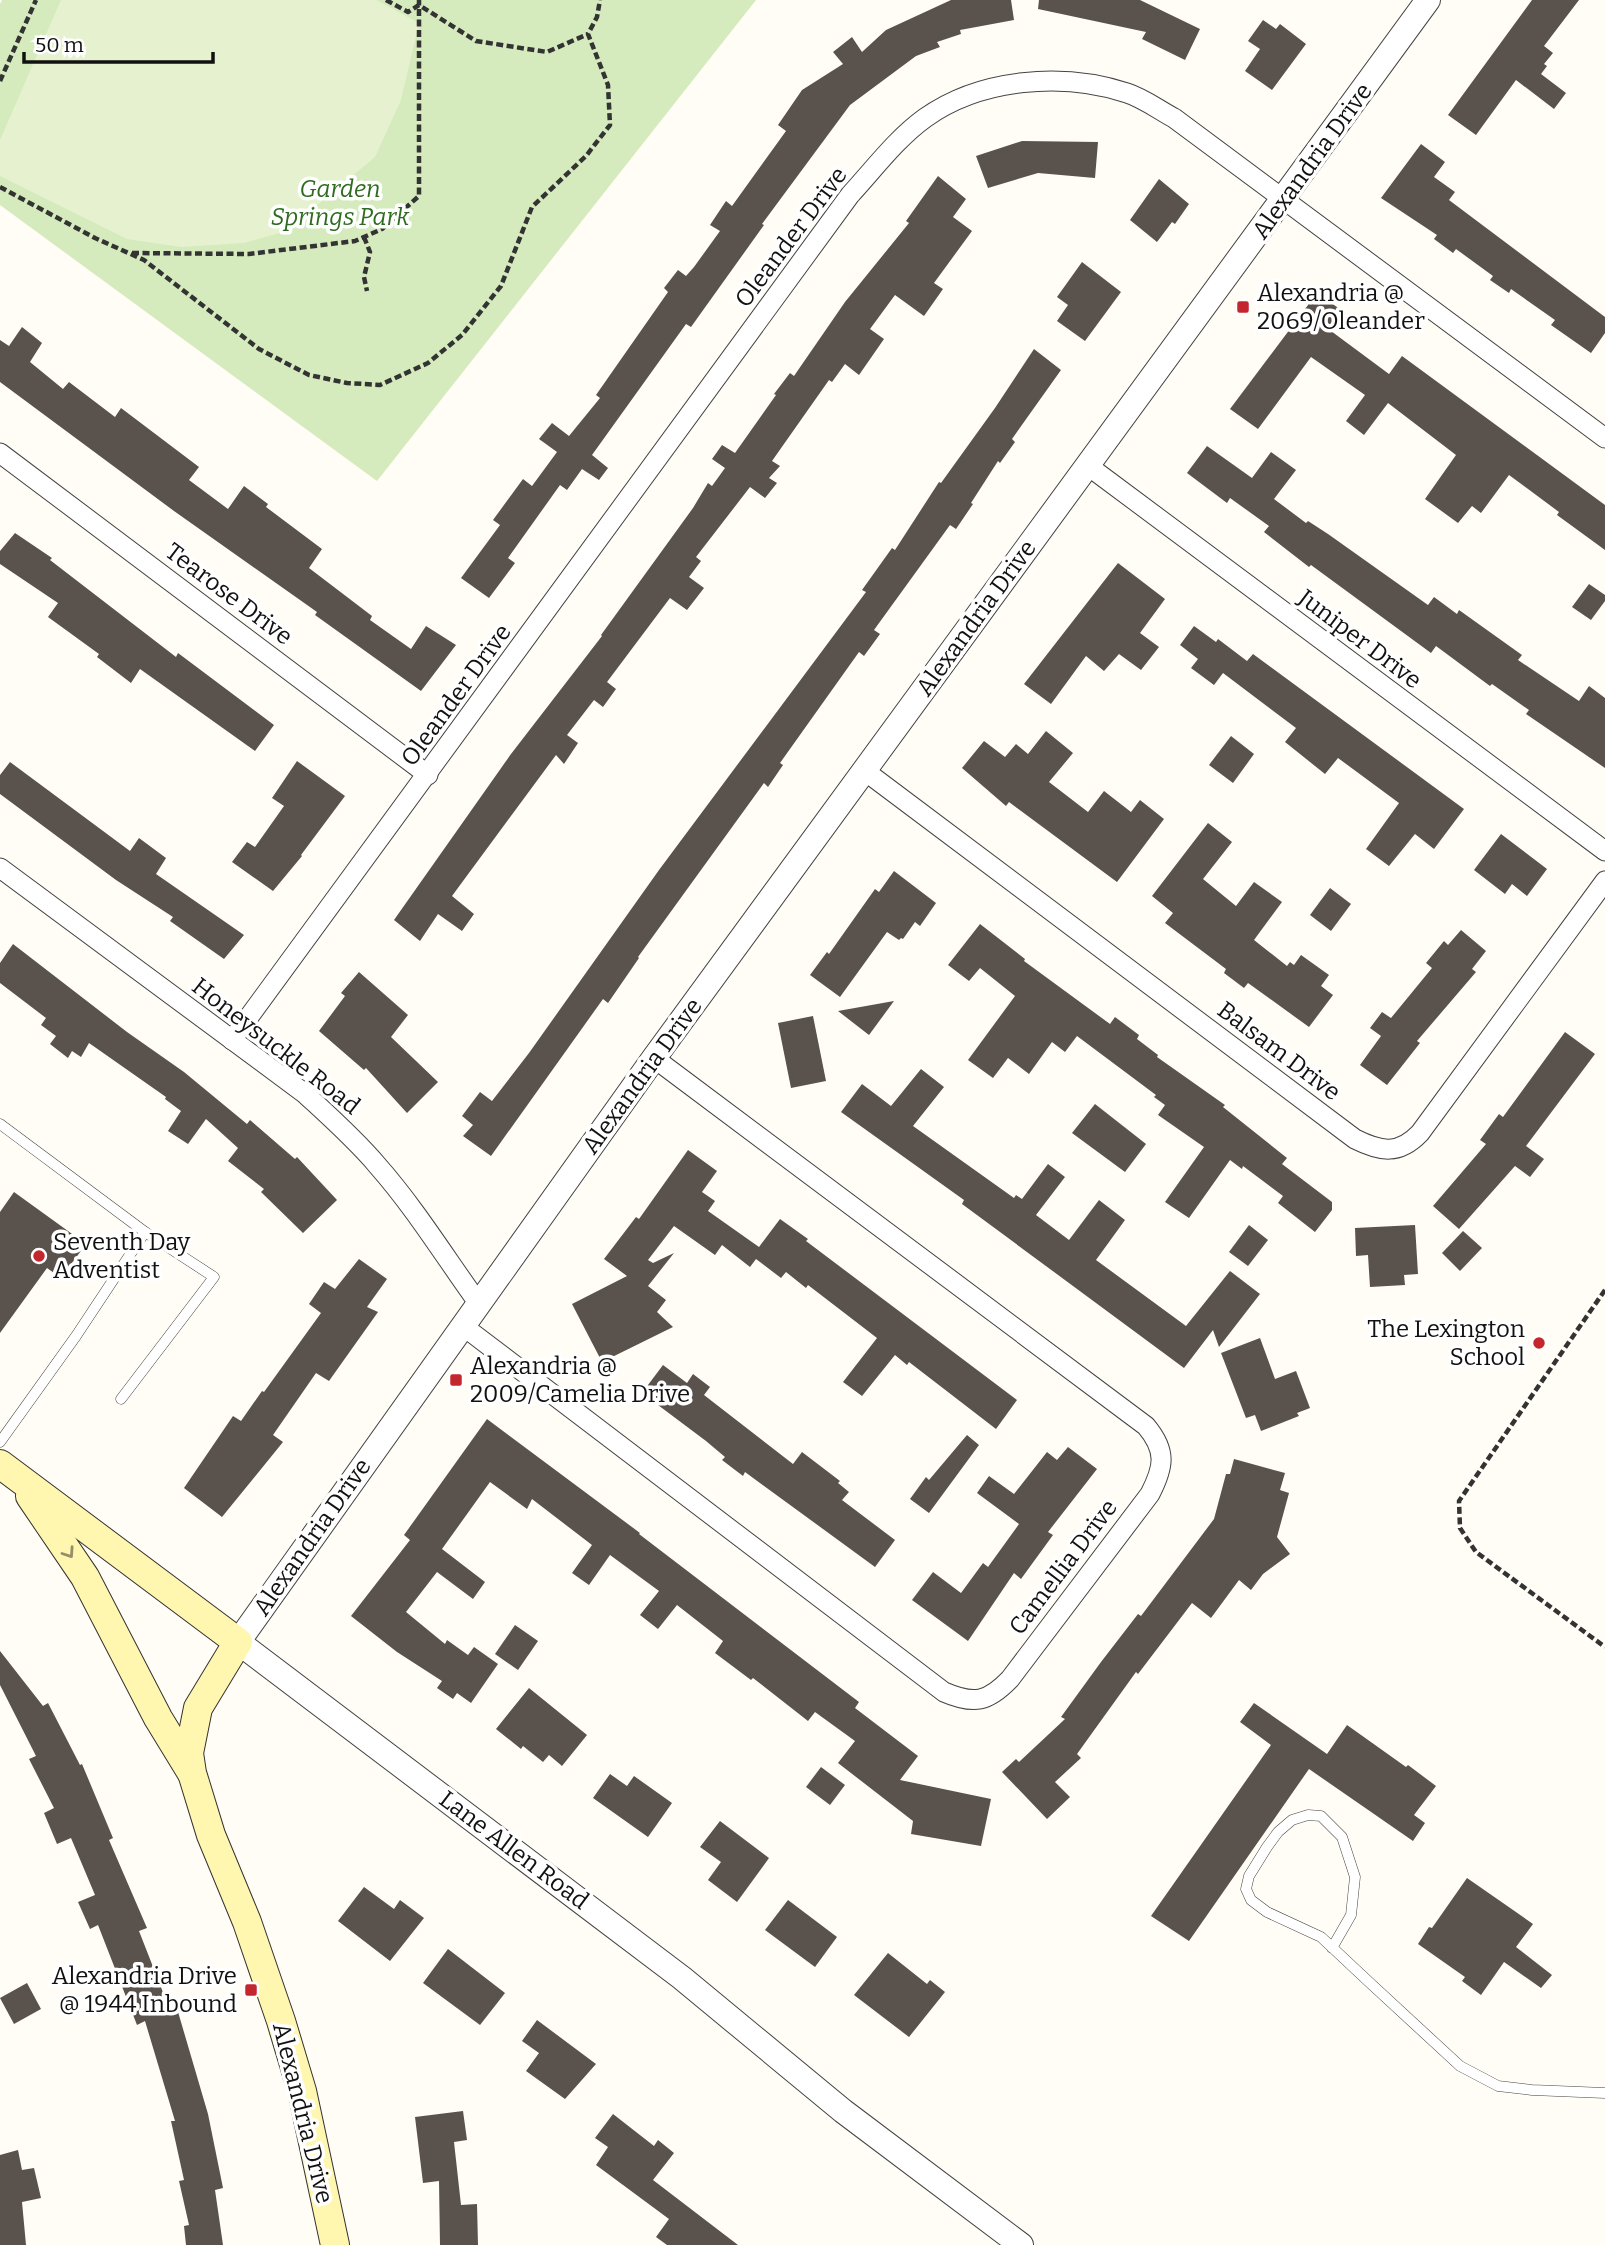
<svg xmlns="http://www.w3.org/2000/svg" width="1605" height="2245" viewBox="0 0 1605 2245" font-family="Bitter,serif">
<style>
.green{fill:#d5ebbd}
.pitch{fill:#e6f2cf}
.building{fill:#5a524d}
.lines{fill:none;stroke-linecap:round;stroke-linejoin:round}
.service-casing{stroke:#444;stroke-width:11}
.minor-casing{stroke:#444;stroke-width:21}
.tertiary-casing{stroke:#444;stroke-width:26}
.secondary-casing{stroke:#333;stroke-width:30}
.path{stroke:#333;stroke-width:4.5;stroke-dasharray:7 3.5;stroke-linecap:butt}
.service{stroke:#fff;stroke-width:10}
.minor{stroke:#fff;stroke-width:19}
.tertiary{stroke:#fff;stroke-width:24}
.secondary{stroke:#fff6b0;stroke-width:28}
.oneway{stroke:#948f68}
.poi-dot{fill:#c4262e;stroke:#fff;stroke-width:2.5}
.labels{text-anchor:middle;stroke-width:7;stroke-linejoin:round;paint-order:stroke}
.street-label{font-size:24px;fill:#111;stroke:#fff}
.park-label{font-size:24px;font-style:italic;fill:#2f6b1f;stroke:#fff}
.poi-label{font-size:24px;fill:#111;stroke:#fff;text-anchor:start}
</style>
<rect width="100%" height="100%" fill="#fffdf5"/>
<!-- green -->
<path class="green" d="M 2,0 L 756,0 L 377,481 L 0,205 L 0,4 Z"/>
<!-- pitch -->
<path class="pitch" d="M 61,0 L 376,0 L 419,23 L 401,100 L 375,157 L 286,231 L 244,243 L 181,247 L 127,239 L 0,176 L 0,140 Z"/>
<!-- building -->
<g class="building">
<path d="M 951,0 L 1011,0 L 1014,20 L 960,30 L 961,34 L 937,42 L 940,47 L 916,56 L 850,105 L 762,224 L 764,225 L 691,327 L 686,324 L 592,455 L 608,468 L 599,480 L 582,469 L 567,490 L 560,485 L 508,558 L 515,563 L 489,598 L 461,578 L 500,525 L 493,520 L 523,479 L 532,486 L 557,452 L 539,439 L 552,423 L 569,436 L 600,398 L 596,395 L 668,292 L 664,288 L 678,270 L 686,276 L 694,267 L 720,231 L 710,225 L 726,201 L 732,206 L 786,131 L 778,125 L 802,90 L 843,64 L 833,52 L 852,37 L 862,52 L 886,30 Z"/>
<path d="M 1039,0 L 1140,0 L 1200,29 L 1185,60 L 1142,39 L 1146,32 L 1038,9 Z"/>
<path d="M 1532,0 L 1579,0 L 1544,46 L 1553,53 L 1544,64 L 1547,66 L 1541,74 L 1566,93 L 1554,109 L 1516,80 L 1476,135 L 1448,115 Z"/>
<path d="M 1263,20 L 1276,29 L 1280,24 L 1306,44 L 1272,90 L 1245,71 L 1260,49 L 1248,41 Z"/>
<path d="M 1022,141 L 1098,142 L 1095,178 L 1038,173 L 988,188 L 976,156 Z"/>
<path d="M 1421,144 L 1445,162 L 1434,177 L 1455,192 L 1449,200 L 1605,317 L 1605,333 L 1591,353 L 1551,325 L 1555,320 L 1511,289 L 1509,293 L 1490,280 L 1493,276 L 1456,249 L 1453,253 L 1434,239 L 1437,235 L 1381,198 Z"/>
<path d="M 938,176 L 966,199 L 953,217 L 972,231 L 934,283 L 943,289 L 924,316 L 895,295 L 870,329 L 884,339 L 859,375 L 845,364 L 832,382 L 829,380 L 772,461 L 780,466 L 769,478 L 777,483 L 765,498 L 750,487 L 696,557 L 701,561 L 689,577 L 704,588 L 687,610 L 670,598 L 607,682 L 616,689 L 603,707 L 594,700 L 567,735 L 578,743 L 564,764 L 556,755 L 452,896 L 474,914 L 462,931 L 438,914 L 420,941 L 394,920 L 511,754 L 602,636 L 601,635 L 693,508 L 708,483 L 712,486 L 725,468 L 712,459 L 722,445 L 735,453 L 776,395 L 774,394 L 790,373 L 794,376 L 845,302 L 909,223 L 906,221 Z"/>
<path d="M 1159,179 L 1189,204 L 1175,224 L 1172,222 L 1157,242 L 1130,220 Z"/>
<path d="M 1082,262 L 1121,292 L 1085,341 L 1057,321 L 1068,305 L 1057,297 Z"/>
<path d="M 1317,293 L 1344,312 L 1331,331 L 1389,374 L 1402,356 L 1605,505 L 1605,550 L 1557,515 L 1559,512 L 1509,475 L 1481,513 L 1472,506 L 1458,523 L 1425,499 L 1456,455 L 1388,403 L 1364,435 L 1346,421 L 1365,395 L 1311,357 L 1258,429 L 1230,409 Z"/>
<path d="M 22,327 L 42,343 L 30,362 L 63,389 L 69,382 L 115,417 L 121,408 L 199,467 L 189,480 L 228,509 L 244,486 L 268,504 L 266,507 L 322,549 L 309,568 L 372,616 L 370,620 L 411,649 L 426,626 L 456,645 L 421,691 L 315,615 L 317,612 L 174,511 L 0,382 L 0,340 L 9,346 Z"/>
<path d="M 1034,349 L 1061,370 L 1012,439 L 1015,442 L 1000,463 L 998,461 L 971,503 L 973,504 L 956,529 L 950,525 L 874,630 L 880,634 L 864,656 L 859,652 L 780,763 L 783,765 L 768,787 L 764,783 L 638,957 L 639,958 L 608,1003 L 603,999 L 491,1156 L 463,1136 L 473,1125 L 462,1116 L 480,1092 L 492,1101 L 529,1053 L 659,870 L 866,592 L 862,590 L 892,548 L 895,550 L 939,482 L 941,483 L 995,408 Z"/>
<path d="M 1207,446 L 1252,478 L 1271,452 L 1296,470 L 1274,499 L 1306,523 L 1308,521 L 1328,534 L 1428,605 L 1434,597 L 1457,614 L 1459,610 L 1522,655 L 1518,660 L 1579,701 L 1589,686 L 1605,698 L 1605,768 L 1526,714 L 1529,710 L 1492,684 L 1490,686 L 1436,646 L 1431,653 L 1311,565 L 1309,567 L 1264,532 L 1269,526 L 1230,498 L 1227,503 L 1187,473 Z"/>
<path d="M 15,533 L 52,558 L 50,560 L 176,657 L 178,653 L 274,725 L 255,751 L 140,669 L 131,683 L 97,657 L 99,654 L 48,617 L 58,603 L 0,564 L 0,551 Z"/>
<path d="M 1118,563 L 1165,599 L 1140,633 L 1159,647 L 1141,670 L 1119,654 L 1104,671 L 1086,656 L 1051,704 L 1024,684 Z"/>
<path d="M 1589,584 L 1605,595 L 1605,601 L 1591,620 L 1572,607 Z"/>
<path d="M 1194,626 L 1216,642 L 1218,639 L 1247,661 L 1253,654 L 1464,809 L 1434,849 L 1415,834 L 1389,866 L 1366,849 L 1399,803 L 1338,758 L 1325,774 L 1285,742 L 1296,728 L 1223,673 L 1214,685 L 1191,668 L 1198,659 L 1180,645 Z"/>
<path d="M 1046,731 L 1073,753 L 1049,782 L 1088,812 L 1104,791 L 1131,812 L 1140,800 L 1164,819 L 1117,882 L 1009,802 L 1006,806 L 962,768 L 984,741 L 1005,757 L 1016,744 L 1028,754 Z"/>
<path d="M 1231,736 L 1254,754 L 1233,783 L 1209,765 Z"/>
<path d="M 297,761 L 345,796 L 301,855 L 302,856 L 273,891 L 232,862 L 247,842 L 255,847 L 284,806 L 272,798 Z"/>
<path d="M 10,762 L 130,851 L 139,838 L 166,858 L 156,874 L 244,935 L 224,959 L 170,921 L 173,917 L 116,880 L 0,794 L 0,775 Z"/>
<path d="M 1208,823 L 1232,842 L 1203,879 L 1236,906 L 1254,882 L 1282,902 L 1254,940 L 1287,966 L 1290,962 L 1294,965 L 1301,955 L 1329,975 L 1321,986 L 1333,995 L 1309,1027 L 1248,983 L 1244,988 L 1224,973 L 1226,969 L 1165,923 L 1173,913 L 1152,896 Z"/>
<path d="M 1501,834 L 1547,869 L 1527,896 L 1512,884 L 1505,894 L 1474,870 Z"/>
<path d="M 894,871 L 936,903 L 920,926 L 915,922 L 903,939 L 901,938 L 899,940 L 887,932 L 840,997 L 810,975 L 827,952 L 829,954 L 875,889 L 879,892 Z"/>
<path d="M 1330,888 L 1351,904 L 1331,931 L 1310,915 Z"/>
<path d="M 980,924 L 1025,959 L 1024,961 L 1110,1024 L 1115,1017 L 1139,1035 L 1137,1039 L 1158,1055 L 1157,1057 L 1225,1105 L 1223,1107 L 1287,1158 L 1282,1164 L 1332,1202 L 1332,1210 L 1315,1232 L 1278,1203 L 1283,1196 L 1243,1166 L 1242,1169 L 1230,1160 L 1189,1218 L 1165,1202 L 1204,1147 L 1158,1115 L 1165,1105 L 1154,1097 L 1156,1095 L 1077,1036 L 1065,1052 L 1052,1042 L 1029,1074 L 1008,1058 L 993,1078 L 968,1060 L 1015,996 L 980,968 L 969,981 L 948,965 Z"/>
<path d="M 1461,930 L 1486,951 L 1472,969 L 1476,972 L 1417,1041 L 1420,1043 L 1387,1085 L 1360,1065 L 1381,1036 L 1370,1028 L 1382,1012 L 1391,1018 L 1432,968 L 1426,963 L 1444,941 L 1448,945 Z"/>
<path d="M 13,944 L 127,1032 L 184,1072 L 247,1124 L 250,1120 L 295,1159 L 297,1157 L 337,1200 L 303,1233 L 261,1192 L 264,1189 L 228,1161 L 238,1148 L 206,1119 L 188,1144 L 168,1131 L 181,1111 L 165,1099 L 166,1097 L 89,1043 L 81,1057 L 72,1051 L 68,1058 L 50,1044 L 56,1036 L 41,1025 L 46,1018 L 0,983 L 0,963 Z"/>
<path d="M 359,972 L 408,1015 L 391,1037 L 438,1082 L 407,1113 L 366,1068 L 364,1070 L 319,1031 L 345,996 L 341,993 Z"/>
<path d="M 894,1001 L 869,1035 L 838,1011 Z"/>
<path d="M 813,1016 L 826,1081 L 791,1088 L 778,1023 Z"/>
<path d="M 1565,1032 L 1595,1054 L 1526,1146 L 1544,1159 L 1530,1177 L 1515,1166 L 1459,1229 L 1433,1206 L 1486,1144 L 1480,1140 L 1499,1114 L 1503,1117 Z"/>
<path d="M 921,1069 L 944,1087 L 913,1126 L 1014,1198 L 1016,1195 L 1022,1199 L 1048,1164 L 1065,1177 L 1036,1215 L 1069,1240 L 1099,1200 L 1125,1220 L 1096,1260 L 1186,1326 L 1230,1271 L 1260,1294 L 1219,1347 L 1213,1330 L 1184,1368 L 962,1204 L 964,1200 L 841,1112 L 862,1084 L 891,1106 Z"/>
<path d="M 1095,1104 L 1146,1144 L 1125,1172 L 1072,1133 Z"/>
<path d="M 688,1150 L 717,1171 L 702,1192 L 715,1201 L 708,1211 L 759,1247 L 780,1219 L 808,1239 L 806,1241 L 1017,1400 L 996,1429 L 909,1362 L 907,1365 L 895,1355 L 862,1396 L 843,1382 L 877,1338 L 808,1285 L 806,1288 L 786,1272 L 781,1278 L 756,1259 L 750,1267 L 722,1245 L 715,1255 L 674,1226 L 648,1260 L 653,1263 L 674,1253 L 648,1286 L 666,1300 L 657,1312 L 673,1327 L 602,1362 L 572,1304 L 627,1276 L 604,1259 L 636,1217 L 639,1219 Z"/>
<path d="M 14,1192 L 86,1244 L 61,1278 L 47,1268 L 0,1333 L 0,1212 Z"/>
<path d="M 1249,1225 L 1268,1240 L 1248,1266 L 1229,1252 Z"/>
<path d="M 1415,1225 L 1418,1274 L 1404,1275 L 1405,1285 L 1370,1287 L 1368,1255 L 1356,1256 L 1355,1228 Z"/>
<path d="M 1463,1231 L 1482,1248 L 1460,1271 L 1442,1253 Z"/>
<path d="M 359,1259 L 387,1279 L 367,1307 L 378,1312 L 329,1381 L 316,1373 L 273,1435 L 283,1442 L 222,1517 L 184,1488 L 233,1416 L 241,1421 L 262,1391 L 264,1392 L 321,1313 L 309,1304 L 324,1282 L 335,1289 Z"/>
<path d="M 1260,1338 L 1275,1379 L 1296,1371 L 1310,1408 L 1297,1413 L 1299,1416 L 1261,1431 L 1255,1415 L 1246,1418 L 1221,1353 Z"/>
<path d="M 663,1365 L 687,1383 L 693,1374 L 710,1387 L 704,1395 L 793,1464 L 802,1452 L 840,1481 L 838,1483 L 849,1492 L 842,1500 L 895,1540 L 875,1567 L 745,1472 L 743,1476 L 722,1460 L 725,1457 L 706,1441 L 642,1393 Z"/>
<path d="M 487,1419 L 640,1533 L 639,1534 L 859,1702 L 855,1708 L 918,1756 L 900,1780 L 991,1799 L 981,1846 L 911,1834 L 913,1821 L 838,1763 L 855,1741 L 815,1712 L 808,1721 L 753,1678 L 751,1680 L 715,1653 L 723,1641 L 677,1605 L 658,1629 L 640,1615 L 659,1591 L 610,1555 L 589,1585 L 572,1573 L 592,1545 L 532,1499 L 527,1509 L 490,1482 L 442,1549 L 485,1582 L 473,1599 L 437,1572 L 406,1612 L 445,1644 L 447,1640 L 468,1655 L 474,1647 L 498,1664 L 471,1703 L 457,1693 L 453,1699 L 437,1688 L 442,1681 L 397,1652 L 351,1616 L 410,1540 L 404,1535 Z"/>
<path d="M 967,1435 L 979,1445 L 929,1513 L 910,1499 L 926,1477 L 929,1480 Z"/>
<path d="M 1068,1447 L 1097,1469 L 1048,1532 L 1053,1535 L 1021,1579 L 1014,1573 L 968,1641 L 912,1600 L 933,1572 L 961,1593 L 983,1563 L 988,1567 L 1019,1524 L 977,1493 L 989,1476 L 1014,1494 L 1047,1452 L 1057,1460 Z"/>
<path d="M 1234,1459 L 1285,1473 L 1280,1490 L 1289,1493 L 1277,1537 L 1290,1554 L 1263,1574 L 1251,1590 L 1239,1580 L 1211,1618 L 1192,1603 L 1138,1674 L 1136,1672 L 1077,1754 L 1081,1758 L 1055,1782 L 1070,1797 L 1047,1819 L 1002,1772 L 1016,1759 L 1019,1762 L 1065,1719 L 1061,1717 L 1101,1662 L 1138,1614 L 1141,1616 L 1214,1519 L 1226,1474 L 1230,1474 Z"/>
<path d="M 515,1625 L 538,1641 L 518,1670 L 495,1654 Z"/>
<path d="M 0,1651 L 43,1706 L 48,1703 L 80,1765 L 82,1764 L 113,1838 L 109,1840 L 147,1928 L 139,1931 L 164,1995 L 171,1992 L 176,2005 L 208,2114 L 223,2188 L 215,2190 L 223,2245 L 186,2245 L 184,2226 L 189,2225 L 179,2181 L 184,2180 L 171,2121 L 175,2121 L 145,2021 L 137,2025 L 98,1925 L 90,1929 L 78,1902 L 95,1895 L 71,1838 L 57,1844 L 44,1813 L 54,1808 L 29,1759 L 36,1756 L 0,1685 Z"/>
<path d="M 529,1688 L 587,1735 L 562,1766 L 549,1755 L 543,1762 L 523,1746 L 521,1749 L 496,1729 Z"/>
<path d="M 1254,1703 L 1327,1754 L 1347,1725 L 1406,1767 L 1408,1765 L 1436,1786 L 1414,1815 L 1425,1823 L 1413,1841 L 1309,1769 L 1189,1941 L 1151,1916 L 1271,1745 L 1240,1722 Z"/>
<path d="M 821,1767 L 845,1785 L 830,1805 L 806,1787 Z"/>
<path d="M 610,1774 L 627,1786 L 634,1776 L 672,1803 L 648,1837 L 593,1798 Z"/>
<path d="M 720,1821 L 769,1858 L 737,1902 L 708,1880 L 721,1862 L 700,1847 Z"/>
<path d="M 1467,1878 L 1533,1924 L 1516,1947 L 1552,1975 L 1541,1988 L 1504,1962 L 1481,1995 L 1462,1981 L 1465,1977 L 1418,1944 L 1429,1927 L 1432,1928 Z"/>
<path d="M 364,1887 L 394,1909 L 400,1900 L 424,1918 L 390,1961 L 338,1921 Z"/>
<path d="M 788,1900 L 837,1937 L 815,1967 L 765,1930 Z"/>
<path d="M 448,1949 L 505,1993 L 480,2025 L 423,1983 Z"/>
<path d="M 888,1953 L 927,1984 L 930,1980 L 945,1992 L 909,2037 L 854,1995 Z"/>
<path d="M 27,1983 L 41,2009 L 14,2024 L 0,1998 Z"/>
<path d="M 537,2020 L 596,2064 L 565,2099 L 526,2071 L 539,2053 L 522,2041 Z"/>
<path d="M 463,2111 L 467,2140 L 454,2142 L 461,2205 L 477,2204 L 478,2245 L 440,2245 L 439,2181 L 423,2183 L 415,2117 Z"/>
<path d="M 613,2114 L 654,2146 L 658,2140 L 674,2153 L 653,2180 L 738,2245 L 667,2245 L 656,2237 L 669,2219 L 596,2165 L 608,2147 L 595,2138 Z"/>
<path d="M 18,2150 L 22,2170 L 34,2168 L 41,2198 L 22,2202 L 26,2245 L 0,2245 L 0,2155 Z"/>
</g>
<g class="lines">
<defs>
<g id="service">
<path d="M 0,1124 L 145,1232 L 76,1336 L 0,1442"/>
<path d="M 121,1399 L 214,1277 L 145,1232"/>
<path d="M 1332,1948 L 1351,1915 L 1355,1877 L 1342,1837 L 1321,1816 L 1308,1815 L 1292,1820 L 1278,1832 L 1267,1847 L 1249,1876 L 1246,1889 L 1251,1900 L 1267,1912 L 1321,1937 L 1369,1982 L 1460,2066 L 1498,2086 L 1532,2090 L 1605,2093"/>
</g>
<g id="minor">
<path d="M 0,453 L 428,775"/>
<path d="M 1087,465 L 1605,851"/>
<path d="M 865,771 L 1355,1139 C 1381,1152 1399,1155 1420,1133 L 1605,881"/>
<path d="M 0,868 L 304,1093 C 329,1116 355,1139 377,1165 C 415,1208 445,1257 479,1304"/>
<path d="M 232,1040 L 850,195 C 874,169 896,139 925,118 C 981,78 1063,72 1127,93 C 1143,98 1159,110 1174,118 L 1605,438"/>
<path d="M 463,1326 L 944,1692 C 974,1705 988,1702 1010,1679 L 1150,1494 C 1164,1467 1167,1451 1146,1426 L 654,1058"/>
</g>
<path id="tertiary" d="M 1021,2245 L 843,2111 L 682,1978 L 238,1642 L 654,1058 L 1428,0"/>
<g id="secondary">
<path d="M 0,1464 L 238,1642 L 198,1708 L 189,1753 L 192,1773 L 211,1835 L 247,1922 L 281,2021 L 302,2091 L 335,2245"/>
<path d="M 30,1496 L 85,1577 L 158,1718 L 191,1772"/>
</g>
</defs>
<!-- service casing -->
<use href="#service" class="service-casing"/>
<!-- minor casing -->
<use href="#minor" class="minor-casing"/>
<!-- tertiary casing -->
<use href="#tertiary" class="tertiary-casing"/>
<!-- secondary casing -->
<use href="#secondary" class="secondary-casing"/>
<!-- path -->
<g class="path">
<path d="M 386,0 L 408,12 L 419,5 L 476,41 L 547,52 L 588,34"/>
<path d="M 0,81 L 36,0"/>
<path d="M 0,187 L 95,238 L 144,260 L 259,349 L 309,375 L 347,383 L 380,385 L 428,363 L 462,335 L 501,286 L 532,207 L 586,156 L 610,125 L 608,85 L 588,34 L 597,17 L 600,0"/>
<path d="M 364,237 L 370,252 L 364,277 L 367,291"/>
<path d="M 132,253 L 249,254 L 355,241 L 382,229 L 419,196 L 419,0"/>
<path d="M 1605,1290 L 1459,1501 L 1460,1528 L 1476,1552 L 1605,1647"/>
</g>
<!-- service -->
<use href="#service" class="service"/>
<!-- minor -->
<use href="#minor" class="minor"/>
<!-- tertiary -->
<use href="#tertiary" class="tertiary"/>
<!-- secondary -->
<use href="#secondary" class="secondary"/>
</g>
<!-- one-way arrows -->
<defs><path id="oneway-chevron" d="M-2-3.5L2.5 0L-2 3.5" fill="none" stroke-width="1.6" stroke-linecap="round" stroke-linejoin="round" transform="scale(1.75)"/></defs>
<use class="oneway" href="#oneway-chevron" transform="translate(69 1553) rotate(56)"/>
<!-- markers -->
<g class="poi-dot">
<rect x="1236" y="300" width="14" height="14" rx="3.5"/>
<circle cx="39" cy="1256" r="7"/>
<circle cx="1539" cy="1343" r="7"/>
<rect x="449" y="1373" width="14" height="14" rx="3.5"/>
<rect x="244" y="1983" width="14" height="14" rx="3.5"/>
</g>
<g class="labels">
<!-- street labels -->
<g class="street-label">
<text transform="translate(1312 161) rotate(-54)" y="8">Alexandria Drive</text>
<text transform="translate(791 237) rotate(-53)" y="8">Oleander Drive</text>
<text transform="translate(229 594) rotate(37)" y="8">Tearose Drive</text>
<text transform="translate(976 618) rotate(-54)" y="8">Alexandria Drive</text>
<text transform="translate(1360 639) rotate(37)" y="8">Juniper Drive</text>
<text transform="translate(456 695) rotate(-54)" y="8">Oleander Drive</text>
<text transform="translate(276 1046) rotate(38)" y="8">Honeysuckle Road</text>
<text transform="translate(1279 1051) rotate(37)" y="8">Balsam Drive</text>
<text transform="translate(642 1076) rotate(-54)" y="8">Alexandria Drive</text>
<text transform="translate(312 1537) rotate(-55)" y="8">Alexandria Drive</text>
<text transform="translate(1063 1567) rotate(-53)" y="8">Camellia Drive</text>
<text transform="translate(514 1850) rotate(37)" y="8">Lane Allen Road</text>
<text transform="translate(303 2113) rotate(76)" y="8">Alexandria Drive</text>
</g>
<!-- park labels -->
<g class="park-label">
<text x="340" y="197">Garden<tspan x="340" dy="28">Springs Park</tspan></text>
</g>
<!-- poi labels -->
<g class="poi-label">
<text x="1257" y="301">Alexandria @<tspan x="1257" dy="28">2069/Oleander</tspan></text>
<text x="53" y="1250">Seventh Day<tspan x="53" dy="28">Adventist</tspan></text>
<text x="1525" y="1337" text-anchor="end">The Lexington<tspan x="1525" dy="28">School</tspan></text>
<text x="470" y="1374">Alexandria @<tspan x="470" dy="28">2009/Camelia Drive</tspan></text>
<text x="237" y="1984" text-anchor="end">Alexandria Drive<tspan x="237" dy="28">@ 1944 Inbound</tspan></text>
</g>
</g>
<!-- scale -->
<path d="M24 52v10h189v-10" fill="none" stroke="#111111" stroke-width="3.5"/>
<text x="35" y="52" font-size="21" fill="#111111" stroke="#ffffff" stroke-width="5" paint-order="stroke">50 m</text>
</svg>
